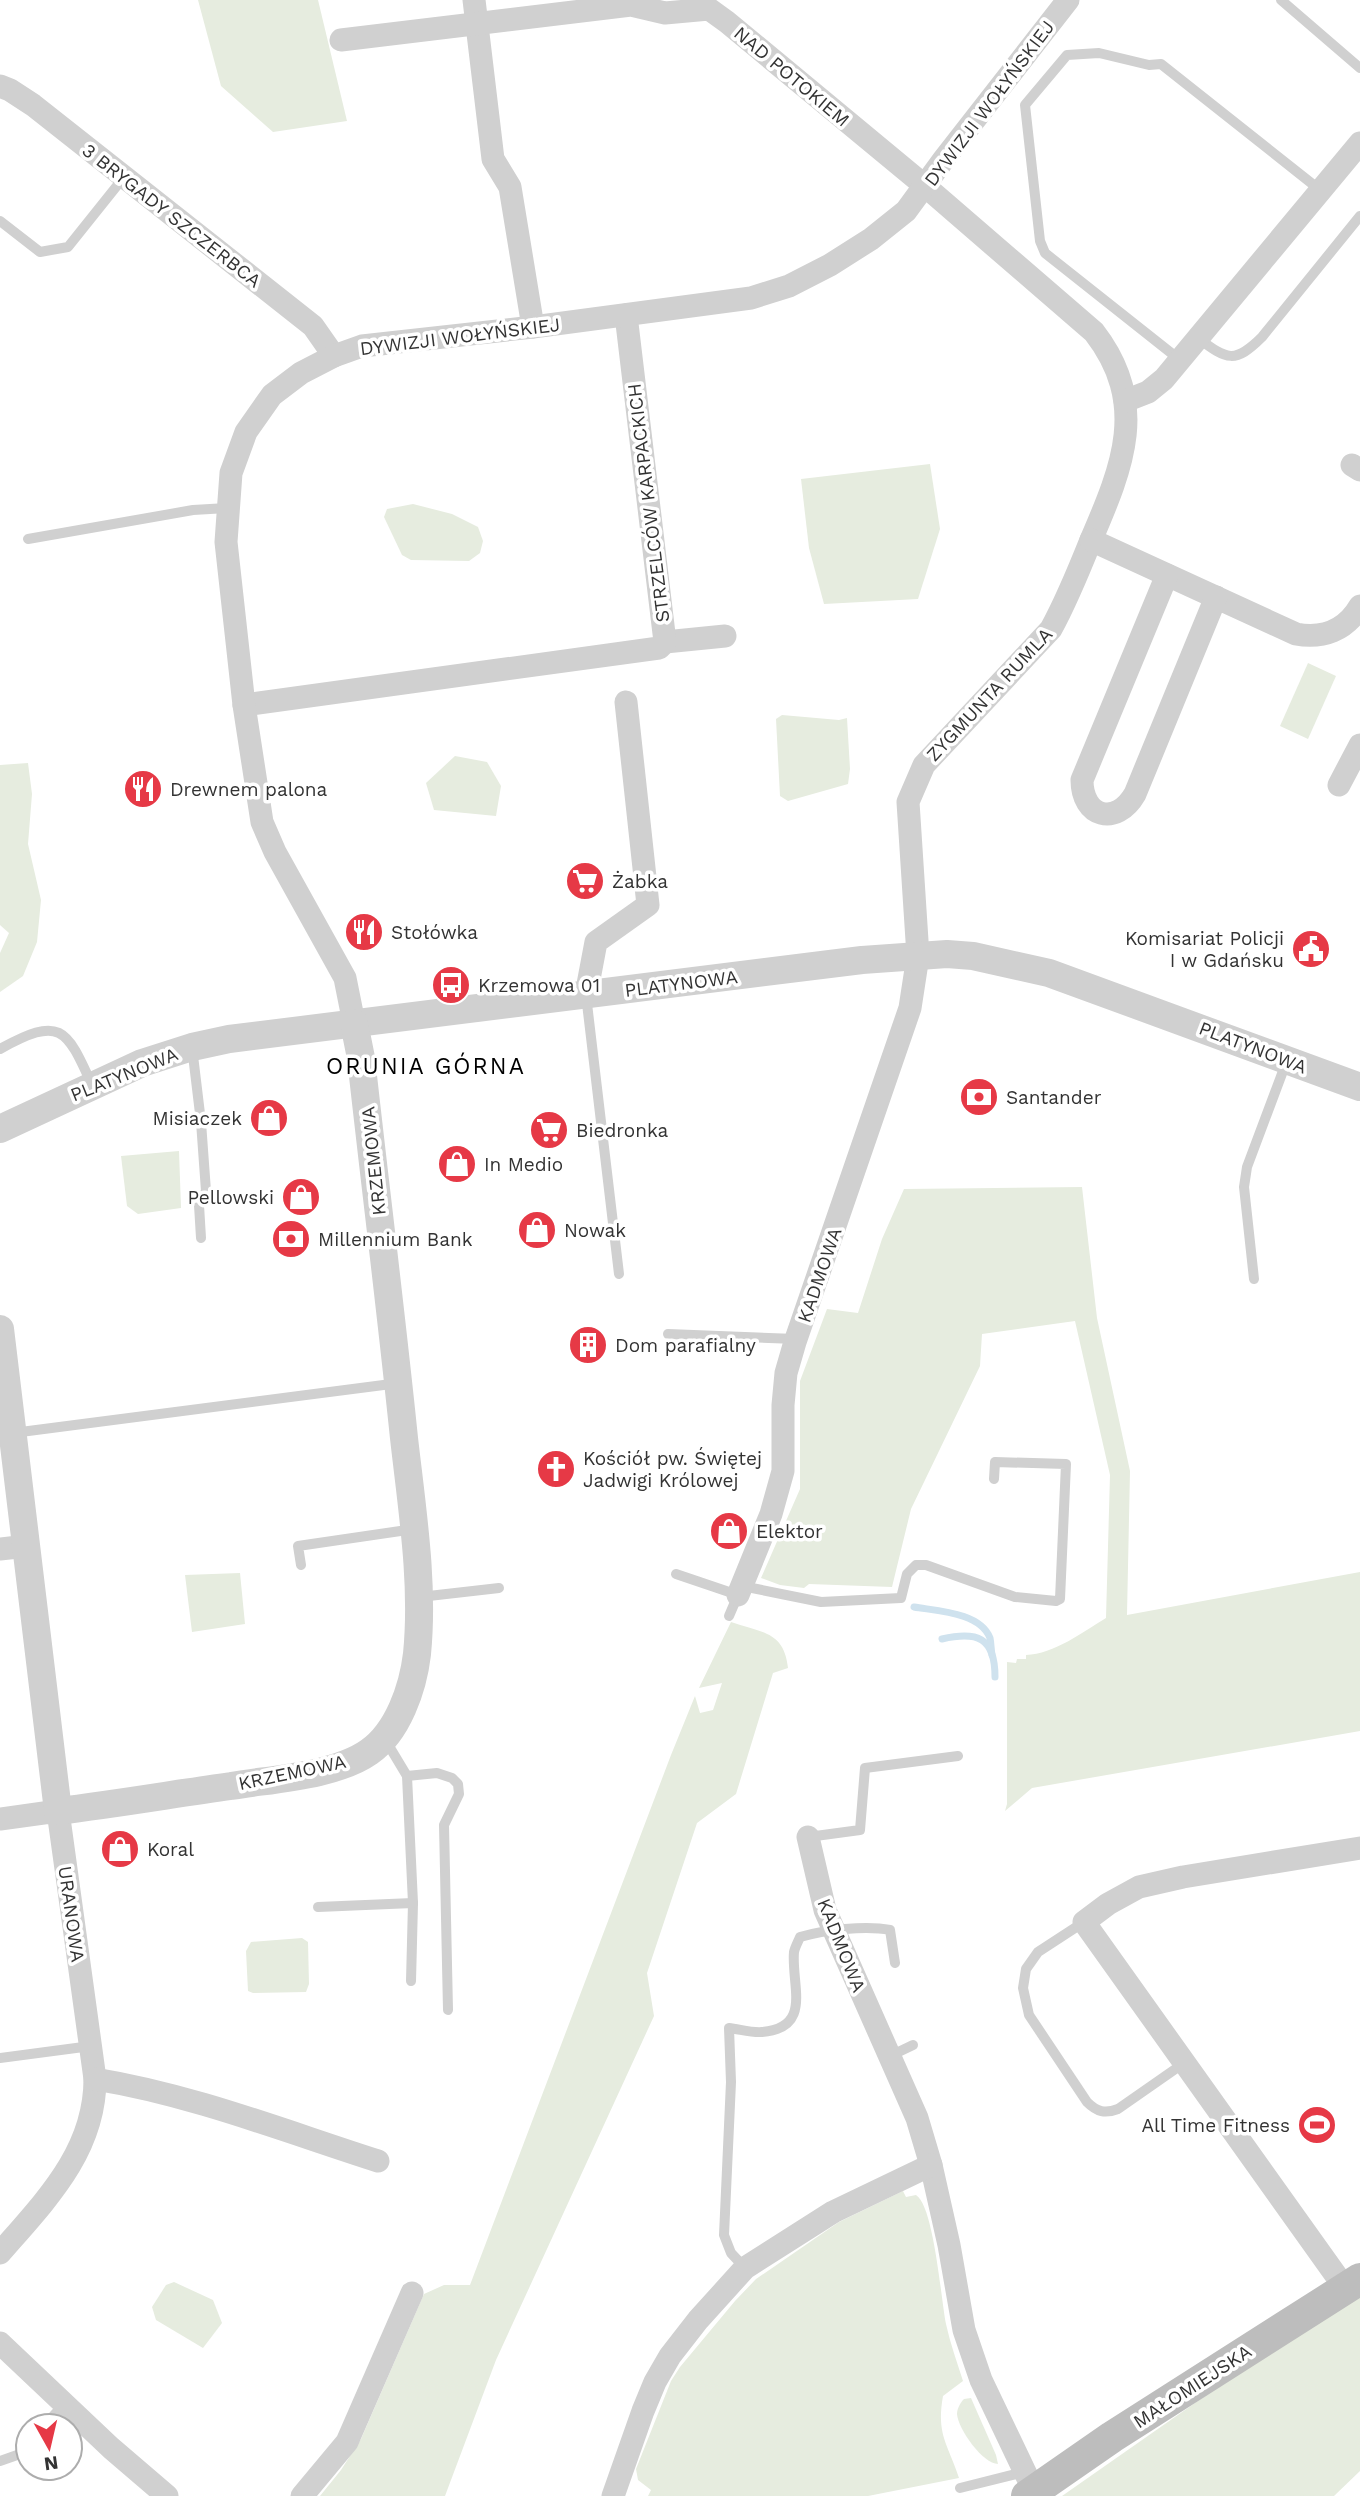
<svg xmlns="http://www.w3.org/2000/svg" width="1360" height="2496" viewBox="0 0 1360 2496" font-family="'Work Sans',sans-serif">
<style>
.green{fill:#e6ecdf}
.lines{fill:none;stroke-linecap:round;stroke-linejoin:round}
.stream{stroke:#cfe2ee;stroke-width:7}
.service{stroke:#d0d0d0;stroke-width:10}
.minor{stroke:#d0d0d0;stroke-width:23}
.tertiary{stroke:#d0d0d0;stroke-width:28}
.secondary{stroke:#bdbdbd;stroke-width:32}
.labels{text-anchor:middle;stroke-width:7;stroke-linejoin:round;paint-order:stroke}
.street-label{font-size:19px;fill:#333;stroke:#fff}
.poi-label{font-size:19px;fill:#333;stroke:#fff;text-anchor:start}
.quarter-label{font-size:23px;letter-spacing:2px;fill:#000;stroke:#fff}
</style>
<rect width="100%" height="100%" fill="#fff"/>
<!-- green -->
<g class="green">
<path d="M 198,0 L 318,0 L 347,121 L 273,132 L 221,86 Z"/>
<path d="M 930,464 L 940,529 L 918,599 L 824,604 L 809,548 L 801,479 Z"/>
<path d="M 413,504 L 452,514 L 478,527 L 483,541 L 480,553 L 469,561 L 411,560 L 402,555 L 384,517 L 387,509 Z"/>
<path d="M 1308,663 L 1336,676 L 1308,739 L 1280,726 Z"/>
<path d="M 782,715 L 839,720 L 847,718 L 850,769 L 848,784 L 788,801 L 780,796 L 776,719 Z"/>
<path d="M 455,756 L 487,762 L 501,786 L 496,816 L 434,810 L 426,783 Z"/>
<path d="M 28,763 L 32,794 L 28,844 L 41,900 L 37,942 L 23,976 L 0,992 L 0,953 L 9,933 L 0,925 L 0,765 Z"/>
<path d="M 179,1151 L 181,1208 L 138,1214 L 127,1206 L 121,1156 Z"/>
<path d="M 1082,1187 L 1097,1318 L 1130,1471 L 1127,1615 L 1360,1572 L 1360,1731 L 1032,1788 L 1005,1811 L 1007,1804 L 1007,1662 L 1016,1663 L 1017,1659 L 1026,1659 L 1026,1655 C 1054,1654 1083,1632 1106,1618 L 1110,1475 L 1075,1321 L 982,1334 L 980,1366 L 911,1509 L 892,1587 L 809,1584 L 804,1588 L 780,1585 L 761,1578 L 800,1489 L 800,1381 L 827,1309 L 858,1313 L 882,1239 L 904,1189 Z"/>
<path d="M 240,1573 L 245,1624 L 192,1632 L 185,1575 Z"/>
<path d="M 731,1622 C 762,1633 784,1631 788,1668 L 773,1673 L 736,1794 L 697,1823 L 647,1973 L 654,2016 L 496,2360 L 445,2496 L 320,2496 L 341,2470 L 361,2439 L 424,2294 L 444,2285 L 470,2285 L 671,1755 L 695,1696 L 700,1713 L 713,1710 L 722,1683 L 699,1688 Z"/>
<path d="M 302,1938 L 308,1942 L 309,1984 L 306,1992 L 253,1993 L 248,1991 L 246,1951 L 251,1942 Z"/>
<path d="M 903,2191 L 906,2197 L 916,2195 C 934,2206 941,2300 946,2324 C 950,2343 957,2362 963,2381 L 943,2396 C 936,2435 948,2444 959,2478 L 868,2496 L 648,2496 L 651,2490 L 638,2480 L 636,2469 L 671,2381 L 680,2367 L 735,2301 L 756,2279 L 839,2222 Z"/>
<path d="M 174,2282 L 213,2300 L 222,2323 L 203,2348 L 156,2320 L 152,2307 L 166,2285 Z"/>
<path d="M 1360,2295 L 1360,2471 L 1334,2496 L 1062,2496 L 1235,2375 Z"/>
<path d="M 971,2398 L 996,2455 L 998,2464 C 983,2464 958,2429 957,2414 C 957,2408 961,2402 964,2399 Z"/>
</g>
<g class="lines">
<!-- stream -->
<g class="stream">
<path d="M 914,1607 C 936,1611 980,1612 990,1638 C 991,1643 991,1649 992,1655"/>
<path d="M 942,1639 C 977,1631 995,1637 995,1677"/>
</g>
<!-- service -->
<g class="service">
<path d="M 1281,0 L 1360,68"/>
<path d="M 0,221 L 40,252 L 68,247 L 124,177"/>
<path d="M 1198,338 C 1227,360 1235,364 1262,337 L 1360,216"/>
<path d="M 1180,360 L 1045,253 L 1040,241 L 1025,105 L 1030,99 L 1067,55 L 1099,53 L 1149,65 L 1161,64 L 1320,190"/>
<path d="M 28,539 L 193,510 L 227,508"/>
<path d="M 586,995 L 619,1274"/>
<path d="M 192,1047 L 201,1122 L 206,1191 L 199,1205 L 201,1238"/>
<path d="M 0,1049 C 60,1016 66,1027 92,1085"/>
<path d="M 1254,1279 L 1244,1187 L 1247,1167 L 1286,1063"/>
<path d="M 668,1334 L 796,1339"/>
<path d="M 13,1433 L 399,1383"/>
<path d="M 301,1565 L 298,1546 L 414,1529"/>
<path d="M 676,1574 L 738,1595 L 729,1616"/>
<path d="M 742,1586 L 821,1602 L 901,1598 L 907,1574 L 916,1565 L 926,1565 L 1015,1597 L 1056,1601 L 1060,1599 L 1066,1464 L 995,1462 L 994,1479"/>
<path d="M 420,1597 L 499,1588"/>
<path d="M 386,1741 L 407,1776 L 413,1903 L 411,1981"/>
<path d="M 407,1776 L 437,1773 L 452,1778 L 458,1784 L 459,1794 L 444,1825 L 448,2010"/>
<path d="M 808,1837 L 860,1830 L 865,1768 L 958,1756"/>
<path d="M 318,1907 L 413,1903"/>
<path d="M 1084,1922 L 1038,1952 L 1026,1969 L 1023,1988 L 1029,2015 L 1087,2102 C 1097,2112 1105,2114 1118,2109 L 1184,2063"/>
<path d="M 890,2056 L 913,2045"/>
<path d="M 0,2058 L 91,2046"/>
<path d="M 745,2268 L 731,2253 L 724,2235 L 731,2082 L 729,2028 C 739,2029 752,2033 762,2032 C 813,2028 791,1985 794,1952 C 795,1947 798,1942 800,1937 C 824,1930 866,1925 890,1930 L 895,1963"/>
<path d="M 44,2426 L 64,2404"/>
<path d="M 0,2461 L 20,2454 L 28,2444"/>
<path d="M 960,2488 L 1024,2472"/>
</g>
<!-- minor -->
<g class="minor">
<path d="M 474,0 L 493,159 L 510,187 L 533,327"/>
<path d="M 341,40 L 631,5 L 665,13 L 709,9 L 727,22 L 925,186 L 1094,332 C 1149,403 1123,466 1091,540 C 1079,570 1067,600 1051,629 L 924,765 L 908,802 L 918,956 L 910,1008 L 795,1342 L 786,1373 L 783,1405 L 783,1471 L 771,1514 L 738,1595"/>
<path d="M 0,86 L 10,90 L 33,105 L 313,326 L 334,356"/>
<path d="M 1125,401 L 1148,392 L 1164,379 L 1360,143"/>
<path d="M 1352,465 L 1360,470"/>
<path d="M 1091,540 L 1296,634 C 1323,639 1346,630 1360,606"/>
<path d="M 1167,575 L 1082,780 C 1082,817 1116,827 1135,794 L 1216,597"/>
<path d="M 665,642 L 725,636"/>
<path d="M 244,705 L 659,648 L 665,642 L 626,315"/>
<path d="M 1339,785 L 1360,745"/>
<path d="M 586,995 L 596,942 L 648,905 L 626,702"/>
<path d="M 354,1023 L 345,978 L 275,852 L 262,822 L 244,705 L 226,542 L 231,473 L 246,432 L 272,395 L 301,373 L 334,356 L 362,346 L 533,327 L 751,298 L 789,286 L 830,265 L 871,239 L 906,211 L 944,159 L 1068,0"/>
<path d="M 0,1549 L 27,1546"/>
<path d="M 0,1819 L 58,1811 L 95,2079 C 95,2152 45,2201 0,2253"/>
<path d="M 808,1837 L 825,1910 L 917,2118 L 931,2165 L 949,2245 L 964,2330 L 981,2380 L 1034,2491"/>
<path d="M 95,2079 C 193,2095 284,2131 378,2161"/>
<path d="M 1345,2288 L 1084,1922 L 1108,1904 L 1139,1887 L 1183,1877 L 1360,1848"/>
<path d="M 0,2343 L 111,2448 L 167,2496"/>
<path d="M 302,2496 L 347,2442 L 412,2293"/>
<path d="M 613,2496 L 643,2411 L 655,2382 L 670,2356 L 698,2320 L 745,2268 L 833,2212 L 931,2165"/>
</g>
<!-- tertiary -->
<g class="tertiary">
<path d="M 0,1129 L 142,1063 L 192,1047 L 229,1039 L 862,960 L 947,954 L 973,956 L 1049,973 L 1360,1087"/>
<path d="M 0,1329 L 58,1811 C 116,1804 174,1794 231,1786 C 272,1779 335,1776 369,1752 C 398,1732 413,1688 417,1654 C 424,1583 412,1509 404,1438 C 391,1311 375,1185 361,1058 L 354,1023"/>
</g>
<!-- secondary -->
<path class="secondary" d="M 1027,2496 L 1112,2437 L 1360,2279"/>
</g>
<!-- icons -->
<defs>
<symbol id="restaurant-disc" viewBox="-11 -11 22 22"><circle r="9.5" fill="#e63946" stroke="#fff"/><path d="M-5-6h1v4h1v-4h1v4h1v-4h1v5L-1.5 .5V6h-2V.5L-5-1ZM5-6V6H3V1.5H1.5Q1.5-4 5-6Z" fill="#fff"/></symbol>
<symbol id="supermarket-disc" viewBox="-11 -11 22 22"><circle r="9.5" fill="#e63946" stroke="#fff"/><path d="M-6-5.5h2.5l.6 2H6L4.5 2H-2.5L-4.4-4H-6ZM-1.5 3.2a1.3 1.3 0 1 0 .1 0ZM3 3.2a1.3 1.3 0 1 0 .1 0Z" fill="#fff"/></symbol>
<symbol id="civic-disc" viewBox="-11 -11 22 22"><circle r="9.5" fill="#e63946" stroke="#fff"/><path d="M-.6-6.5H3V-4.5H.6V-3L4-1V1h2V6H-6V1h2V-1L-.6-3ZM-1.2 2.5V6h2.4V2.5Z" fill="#fff"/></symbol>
<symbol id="bus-disc" viewBox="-11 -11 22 22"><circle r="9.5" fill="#e63946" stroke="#fff"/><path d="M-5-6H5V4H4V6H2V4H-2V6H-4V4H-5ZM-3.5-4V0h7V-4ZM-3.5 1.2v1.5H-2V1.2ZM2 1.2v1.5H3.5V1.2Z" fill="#fff"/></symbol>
<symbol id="bank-disc" viewBox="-11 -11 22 22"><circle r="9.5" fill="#e63946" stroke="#fff"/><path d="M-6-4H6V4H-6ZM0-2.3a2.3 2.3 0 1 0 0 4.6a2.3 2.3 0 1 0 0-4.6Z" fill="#fff"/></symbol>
<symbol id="shop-disc" viewBox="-11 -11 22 22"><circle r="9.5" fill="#e63946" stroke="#fff"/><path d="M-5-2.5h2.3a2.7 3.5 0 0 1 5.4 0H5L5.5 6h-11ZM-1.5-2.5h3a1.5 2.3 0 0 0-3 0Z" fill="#fff"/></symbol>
<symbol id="building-disc" viewBox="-11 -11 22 22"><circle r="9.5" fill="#e63946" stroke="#fff"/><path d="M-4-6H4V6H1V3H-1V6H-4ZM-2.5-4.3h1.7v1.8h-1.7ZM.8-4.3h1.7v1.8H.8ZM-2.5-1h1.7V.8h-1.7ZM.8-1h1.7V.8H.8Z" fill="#fff"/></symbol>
<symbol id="church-disc" viewBox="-11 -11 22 22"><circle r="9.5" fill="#e63946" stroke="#fff"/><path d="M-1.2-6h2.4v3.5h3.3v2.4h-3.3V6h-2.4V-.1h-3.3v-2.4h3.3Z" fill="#fff"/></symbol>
<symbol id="stadium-disc" viewBox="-11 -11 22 22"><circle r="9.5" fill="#e63946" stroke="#fff"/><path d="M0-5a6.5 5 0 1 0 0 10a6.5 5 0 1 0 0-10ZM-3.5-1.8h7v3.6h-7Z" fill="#fff"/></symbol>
</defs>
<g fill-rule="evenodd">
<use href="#restaurant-disc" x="121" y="767" width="44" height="44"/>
<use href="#supermarket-disc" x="563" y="859" width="44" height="44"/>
<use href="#restaurant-disc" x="342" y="910" width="44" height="44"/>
<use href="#civic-disc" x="1289" y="927" width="44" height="44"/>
<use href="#bus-disc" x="429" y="963" width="44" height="44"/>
<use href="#bank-disc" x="957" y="1075" width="44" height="44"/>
<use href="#shop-disc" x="247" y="1096" width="44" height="44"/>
<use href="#supermarket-disc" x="527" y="1108" width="44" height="44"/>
<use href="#shop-disc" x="435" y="1142" width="44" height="44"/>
<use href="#shop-disc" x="279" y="1175" width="44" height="44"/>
<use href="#shop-disc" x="515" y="1208" width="44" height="44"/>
<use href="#bank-disc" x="269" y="1217" width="44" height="44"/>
<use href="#building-disc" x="566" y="1323" width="44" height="44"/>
<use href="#church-disc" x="534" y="1447" width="44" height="44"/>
<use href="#shop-disc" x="707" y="1509" width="44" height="44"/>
<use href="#shop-disc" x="98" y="1827" width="44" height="44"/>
<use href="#stadium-disc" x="1295" y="2103" width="44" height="44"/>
</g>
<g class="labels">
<!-- street labels -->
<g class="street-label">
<text transform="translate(792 76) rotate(40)" y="7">NAD POTOKIEM</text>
<text transform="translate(989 103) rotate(-53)" y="7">DYWIZJI WOŁYŃSKIEJ</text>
<text transform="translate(172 215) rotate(38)" y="7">3 BRYGADY SZCZERBCA</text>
<text transform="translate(460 336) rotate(-7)" y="7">DYWIZJI WOŁYŃSKIEJ</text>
<text transform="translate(648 503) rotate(-97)" y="7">STRZELCÓW KARPACKICH</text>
<text transform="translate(989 694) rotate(-47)" y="7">ZYGMUNTA RUMLA</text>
<text transform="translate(681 983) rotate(-7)" y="7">PLATYNOWA</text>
<text transform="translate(1253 1047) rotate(21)" y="7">PLATYNOWA</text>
<text transform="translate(124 1074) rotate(-22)" y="7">PLATYNOWA</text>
<text transform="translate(373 1161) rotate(-96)" y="7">KRZEMOWA</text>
<text transform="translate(819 1275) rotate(-71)" y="7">KADMOWA</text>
<text transform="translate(292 1772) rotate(-12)" y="7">KRZEMOWA</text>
<text transform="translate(72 1914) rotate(82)" y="7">URANOWA</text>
<text transform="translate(842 1945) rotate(68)" y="7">KADMOWA</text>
<text transform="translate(1192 2386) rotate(-33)" y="7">MAŁOMIEJSKA</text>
</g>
<!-- poi labels -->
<g class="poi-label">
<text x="170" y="796">Drewnem palona</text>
<text x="612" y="888">Żabka</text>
<text x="391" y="939">Stołówka</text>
<text x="1284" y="945" text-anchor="end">Komisariat Policji<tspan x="1284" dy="22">I w Gdańsku</tspan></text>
<text x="478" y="992">Krzemowa 01</text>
<text x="1006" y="1104">Santander</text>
<text x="242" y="1125" text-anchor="end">Misiaczek</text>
<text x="576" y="1137">Biedronka</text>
<text x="484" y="1171">In Medio</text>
<text x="274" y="1204" text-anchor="end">Pellowski</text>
<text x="564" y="1237">Nowak</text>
<text x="318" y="1246">Millennium Bank</text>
<text x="615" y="1352">Dom parafialny</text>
<text x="583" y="1465">Kościół pw. Świętej<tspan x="583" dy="22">Jadwigi Królowej</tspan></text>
<text x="756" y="1538">Elektor</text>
<text x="147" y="1856">Koral</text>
<text x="1290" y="2132" text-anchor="end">All Time Fitness</text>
</g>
<!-- quarter labels -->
<g class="quarter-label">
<text x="426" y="1074">ORUNIA GÓRNA</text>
</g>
</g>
<!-- north arrow -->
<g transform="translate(49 2447) rotate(172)"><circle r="33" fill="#ffffff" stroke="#adadad" stroke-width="2"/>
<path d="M0-5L12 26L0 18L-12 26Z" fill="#e63946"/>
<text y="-10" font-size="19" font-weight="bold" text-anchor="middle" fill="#333333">N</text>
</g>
</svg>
